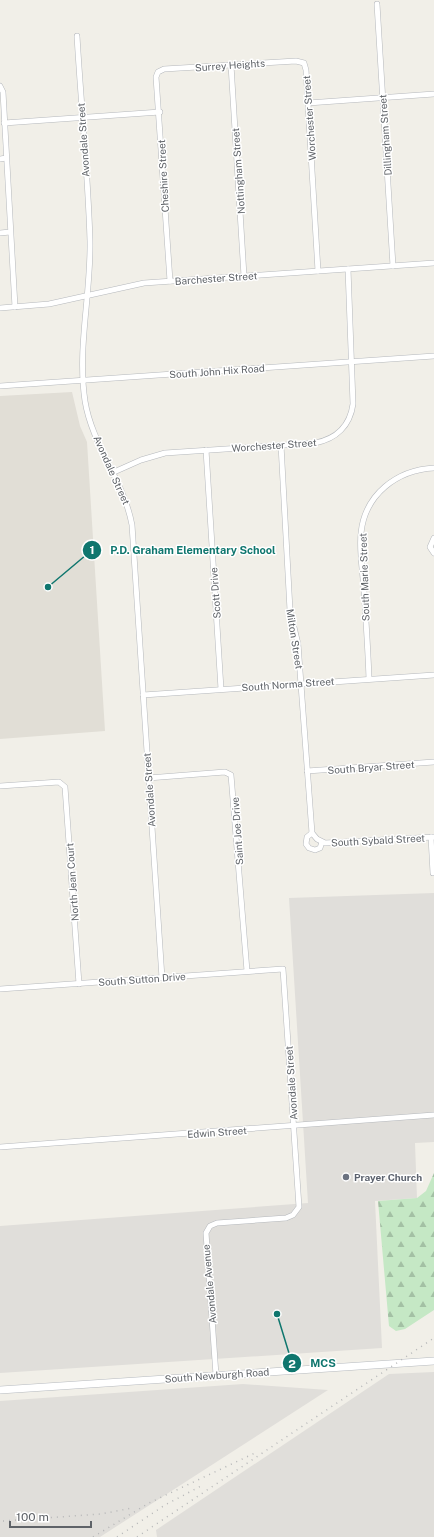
<svg xmlns="http://www.w3.org/2000/svg" width="434" height="1537" viewBox="0 0 434 1537" font-family="'Public Sans',sans-serif">
<style>
.industrial{fill:#e0deda}
.education{fill:#e1ded6}
.forest{fill:url(#forest-firs)}
.lines{fill:none;stroke-linecap:round;stroke-linejoin:round}
.minor-casing{stroke:#b5b8bc;stroke-width:6}
.secondary-casing{stroke:#b6babf;stroke-width:8}
.minor{stroke:#fff;stroke-width:5}
.secondary{stroke:#fff;stroke-width:7}
.rail{stroke:#b6b7b8;stroke-width:1.5;stroke-dasharray:1 5;stroke-linecap:butt}
.worship-dot{fill:#6b7280;stroke:#fff;stroke-width:1.5}
.labels{text-anchor:middle;stroke-width:3;stroke-linejoin:round;paint-order:stroke}
.street-label{font-size:10px;fill:#5f6368;stroke:#fff}
.worship-label{font-size:10px;font-weight:bold;fill:#5b616d;stroke:#fff;text-anchor:start}
.leader{fill:none;stroke:#0f766e;stroke-width:1.5}
.callout-dot{fill:#0f766e;stroke:#fff;stroke-width:1.5}
.mark-label{font-size:12px;text-anchor:middle;font-weight:bold;fill:#fff}
.callout-label{font-size:11px;text-anchor:middle;font-weight:bold;fill:#0f766e;stroke:#fff;stroke-width:3;stroke-linejoin:round;paint-order:stroke}
</style>
<defs>
<pattern id="forest-firs" width="22" height="20" patternUnits="userSpaceOnUse"><rect width="22" height="20" fill="#c5e8c5"/><path d="M5 1l3.5 6h-7zM16 11l3.5 6h-7z" fill="#a3c0a4"/></pattern>
</defs>
<rect width="100%" height="100%" fill="#f1efe8"/>
<!-- industrial -->
<g class="industrial">
<path d="M 434,893 L 434,1142 L 415,1143 L 417,1198 L 375,1201 L 382,1348 L 0,1373 L 0,1226 L 308,1203 L 289,898 Z"/>
<path d="M 434,1372 L 434,1537 L 157,1537 L 156,1530 L 389,1374 Z"/>
<path d="M 243,1384 L 328,1390 L 100,1537 L 0,1537 L 0,1401 Z"/>
</g>
<!-- education -->
<path class="education" d="M 72,392 L 80,426 L 87,442 L 105,731 L 0,739 L 0,396 Z"/>
<!-- forest -->
<path class="forest" d="M 434,1173 L 434,1310 L 405,1329 L 396,1331 L 389,1326 L 378,1201 L 417,1198 L 426,1191 Z"/>
<g class="lines">
<defs>
<g id="minor">
<path d="M 377,4 L 393,266"/>
<path d="M 77,36 C 81,104 88,173 90,241 C 91,295 77,348 85,401 C 92,445 124,481 132,525 L 162,978"/>
<path d="M 231,65 L 244,276"/>
<path d="M 0,86 L 3,92 L 15,307"/>
<path d="M 308,103 L 434,94"/>
<path d="M 4,123 L 160,112"/>
<path d="M 0,159 L 6,158"/>
<path d="M 0,233 L 10,232"/>
<path d="M 170,281 L 156,77 L 158,72 L 164,69 L 296,61 L 304,63 L 306,70 L 318,271"/>
<path d="M 0,308 L 49,304 L 144,283 L 434,263"/>
<path d="M 0,386 L 434,356"/>
<path d="M 281,445 L 290,610 L 298,644 L 312,833 L 317,839 L 325,843 L 434,837"/>
<path d="M 206,450 L 221,689"/>
<path d="M 114,472 L 141,460 L 165,453 L 315,443 C 336,439 350,426 353,404 L 348,269"/>
<path d="M 434,538 L 430,547 L 434,553"/>
<path d="M 369,679 C 368,650 366,620 364,591 C 363,572 359,552 361,533 C 365,494 397,470 434,468"/>
<path d="M 143,695 L 434,675"/>
<path d="M 307,771 L 434,762"/>
<path d="M 148,778 L 225,772 L 231,775 L 247,971"/>
<path d="M 0,786 L 59,782 L 65,787 L 79,984"/>
<path d="M 312,833 L 307,837 L 306,844 L 309,848 L 315,850 L 320,848 L 322,842"/>
<path d="M 431,837 L 433,873"/>
<path d="M 0,989 L 283,969 L 299,1207 L 293,1215 L 286,1218 L 217,1223 L 210,1226 L 206,1233 L 216,1375"/>
<path d="M 0,1147 L 434,1115"/>
</g>
<path id="secondary" d="M 0,1390 L 434,1361"/>
</defs>
<!-- minor casing -->
<use href="#minor" class="minor-casing"/>
<!-- secondary casing -->
<use href="#secondary" class="secondary-casing"/>
<!-- minor -->
<use href="#minor" class="minor"/>
<!-- secondary -->
<use href="#secondary" class="secondary"/>
<!-- rail -->
<g class="rail">
<path d="M 3,1521 L 101,1514 L 132,1508"/>
<path d="M 93,1537 L 149,1503 L 255,1453"/>
<path d="M 117,1537 L 165,1505 L 203,1485"/>
<path d="M 137,1537 L 434,1338"/>
</g>
</g>
<!-- markers -->
<circle class="worship-dot" cx="346" cy="1177" r="4"/>
<g class="labels">
<!-- street labels -->
<g class="street-label">
<text transform="translate(230 65) rotate(-4)" y="4">Surrey Heights</text>
<text transform="translate(309 118) rotate(-94)" y="4">Worchester Street</text>
<text transform="translate(385 135) rotate(-94)" y="4">Dillingham Street</text>
<text transform="translate(83 140) rotate(-94)" y="4">Avondale Street</text>
<text transform="translate(238 171) rotate(-94)" y="4">Nottingham Street</text>
<text transform="translate(163 176) rotate(-93)" y="4">Cheshire Street</text>
<text transform="translate(216 278) rotate(-4)" y="4">Barchester Street</text>
<text transform="translate(217 371) rotate(-4)" y="4">South John Hix Road</text>
<text transform="translate(274 445) rotate(-4)" y="4">Worchester Street</text>
<text transform="translate(112 470) rotate(66)" y="4">Avondale Street</text>
<text transform="translate(364 577) rotate(-92)" y="4">South Marie Street</text>
<text transform="translate(215 593) rotate(-94)" y="4">Scott Drive</text>
<text transform="translate(295 639) rotate(81)" y="4">Milton Street</text>
<text transform="translate(288 684) rotate(-4)" y="4">South Norma Street</text>
<text transform="translate(371 767) rotate(-4)" y="4">South Bryar Street</text>
<text transform="translate(149 790) rotate(-94)" y="4">Avondale Street</text>
<text transform="translate(237 831) rotate(-94)" y="4">Saint Joe Drive</text>
<text transform="translate(378 840) rotate(-3)" y="4">South Sybald Street</text>
<text transform="translate(72 882) rotate(-94)" y="4">North Jean Court</text>
<text transform="translate(142 979) rotate(-4)" y="4">South Sutton Drive</text>
<text transform="translate(291 1083) rotate(-94)" y="4">Avondale Street</text>
<text transform="translate(217 1132) rotate(-4)" y="4">Edwin Street</text>
<text transform="translate(209 1284) rotate(-95)" y="4">Avondale Avenue</text>
<text transform="translate(217 1375) rotate(-4)" y="4">South Newburgh Road</text>
</g>
<!-- worship labels -->
<g class="worship-label">
<text x="354" y="1181">Prayer Church</text>
</g>
</g>
<!-- callouts -->
<path class="leader" d="M48 587L92 550M277 1314L292 1363"/>
<g class="callout-dot">
<circle cx="48" cy="587" r="4"/>
<circle cx="277" cy="1314" r="4"/>
<circle cx="92" cy="550" r="10"/>
<circle cx="292" cy="1363" r="10"/>
</g>
<g class="mark-label">
<text x="92" y="554">1</text>
<text x="292" y="1368">2</text>
</g>
<g class="callout-label">
<text x="193" y="554">P.D. Graham Elementary School</text>
<text x="323" y="1367">MCS</text>
</g>
<!-- scale -->
<path d="M10 1521v6h81v-6" fill="none" stroke="#5f6368" stroke-width="2"/>
<text x="16" y="1521" font-size="12" fill="#5f6368" stroke="#ffffff" stroke-width="3" paint-order="stroke">100 m</text>
</svg>
